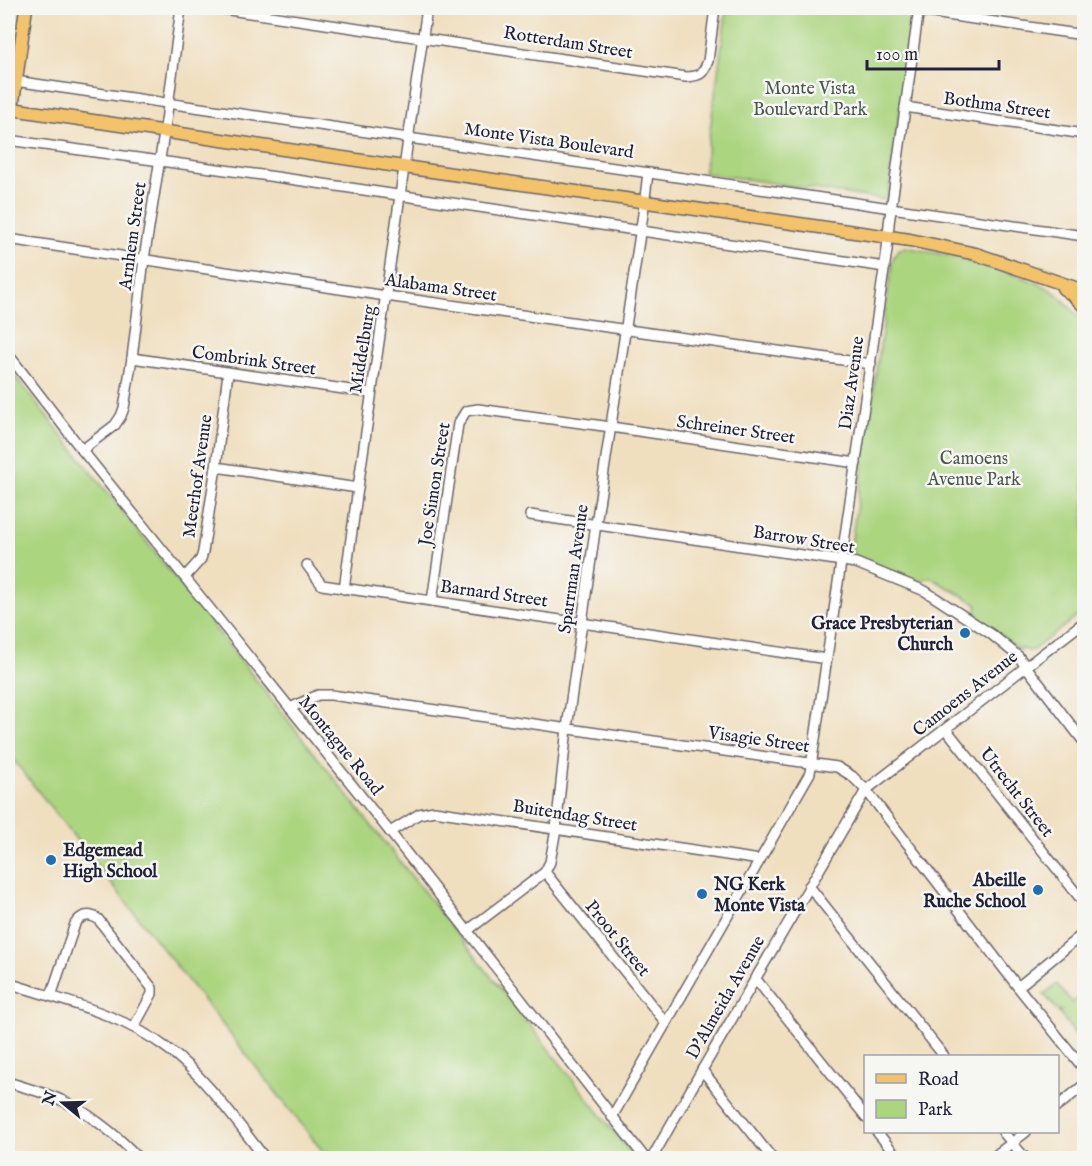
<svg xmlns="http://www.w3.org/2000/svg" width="1092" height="1166" viewBox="0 0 1092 1166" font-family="'IM FELL English',serif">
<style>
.green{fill:#acd580;stroke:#677c5e;stroke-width:1.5}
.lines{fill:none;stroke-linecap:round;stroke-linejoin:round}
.minor-casing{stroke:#6a6469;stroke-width:12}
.major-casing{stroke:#6a6469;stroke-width:15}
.minor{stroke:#fff;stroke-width:9}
.major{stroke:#f2c36a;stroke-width:12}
.poi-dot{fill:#1f6fb2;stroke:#f6f6f2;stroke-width:2}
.labels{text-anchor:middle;stroke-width:5;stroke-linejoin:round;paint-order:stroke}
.street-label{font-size:18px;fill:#22223b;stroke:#f6f6f2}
.park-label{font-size:18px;fill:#4b5850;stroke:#f6f6f2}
.poi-label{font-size:18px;font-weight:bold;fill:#22223b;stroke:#f6f6f2;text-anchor:end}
</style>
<rect width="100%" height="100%" fill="#f6f6f2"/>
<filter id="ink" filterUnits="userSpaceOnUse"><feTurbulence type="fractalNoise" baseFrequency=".0167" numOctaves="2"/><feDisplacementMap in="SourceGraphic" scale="12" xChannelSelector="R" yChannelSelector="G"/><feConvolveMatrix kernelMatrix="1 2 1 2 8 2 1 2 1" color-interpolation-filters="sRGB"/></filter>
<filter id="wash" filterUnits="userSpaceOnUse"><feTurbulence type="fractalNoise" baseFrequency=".008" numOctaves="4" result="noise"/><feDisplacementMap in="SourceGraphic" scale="24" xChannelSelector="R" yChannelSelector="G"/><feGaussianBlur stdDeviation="1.35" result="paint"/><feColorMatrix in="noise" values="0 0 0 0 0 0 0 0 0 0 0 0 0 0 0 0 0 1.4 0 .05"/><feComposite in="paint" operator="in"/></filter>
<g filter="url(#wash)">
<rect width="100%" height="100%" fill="#f0dfbf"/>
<!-- green -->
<g class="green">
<path d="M 727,8 L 915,8 L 887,200 L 704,173 Z"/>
<path d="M 905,247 C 944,254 980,263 1017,276 C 1029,280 1041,283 1051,290 C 1064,298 1074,312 1084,323 L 1084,611 L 1033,650 L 1028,651 L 1021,648 L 1020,650 L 975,615 L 977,604 L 930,577 L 917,581 L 857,557 L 852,552 L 851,545 L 893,258 L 898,250 Z"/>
<path d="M 8,367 L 635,1158 L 328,1158 L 8,753 Z"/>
<path d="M 1057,984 L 1072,1003 L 1084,993 L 1084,1045 L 1059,1013 L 1061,1011 L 1060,1010 L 1058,1011 L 1044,994 Z"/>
</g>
</g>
<g filter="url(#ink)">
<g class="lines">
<defs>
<g id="minor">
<path d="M 216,8 L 686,77 C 701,76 703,74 708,61 L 715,8"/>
<path d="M 919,11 L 1084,35"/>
<path d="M 8,80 L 1084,236"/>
<path d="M 905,107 L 1084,134"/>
<path d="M 8,108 L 12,109 L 8,139"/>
<path d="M 8,140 L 276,177 L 885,267"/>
<path d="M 8,239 L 386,296 L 871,364"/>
<path d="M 8,354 L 82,450 L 390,832 L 645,1158"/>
<path d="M 132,358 L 371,393"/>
<path d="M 82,450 L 115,425 L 121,416 L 124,408 L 132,358 L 144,259 L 166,121 L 181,8"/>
<path d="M 216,467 L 358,488"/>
<path d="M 530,515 L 856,563 L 925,591 L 991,634 L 1018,656 L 1084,742"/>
<path d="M 307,565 L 322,585 L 827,659"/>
<path d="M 185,577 L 201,559 L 203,552 L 216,467 L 228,373"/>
<path d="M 344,589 L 358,488 L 427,8"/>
<path d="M 432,601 L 458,424 L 466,411 L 478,409 L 611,427 L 856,463"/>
<path d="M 290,708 L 318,695 L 331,695 L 837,767 L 852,776 L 866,790 L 1018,987 L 1084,1069"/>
<path d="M 946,729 L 1084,903"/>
<path d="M 390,832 L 419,814 L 434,811 L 760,860"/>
<path d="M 545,872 L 666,1023"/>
<path d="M 809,886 L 944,1056"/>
<path d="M 467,931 L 545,872 L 550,862 L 556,829 L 567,728 L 596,524 L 643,214 L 648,173"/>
<path d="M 755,978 L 866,1117"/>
<path d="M 8,983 C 63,1001 121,1013 168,1049 C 206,1077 236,1122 265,1158"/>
<path d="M 1018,987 L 1084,933"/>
<path d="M 51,996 L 75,924 C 81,915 89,913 98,919 L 152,988 L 152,994 L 134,1027"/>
<path d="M 702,1070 L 772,1158"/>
<path d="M 8,1082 C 25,1088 44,1092 61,1100 C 85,1110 121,1138 138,1158"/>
<path d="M 1058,1106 L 1084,1085"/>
<path d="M 612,1117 L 810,773 L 887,250 L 889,224 L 919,8"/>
<path d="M 877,1132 L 898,1158"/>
<path d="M 1003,1132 L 1025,1158"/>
<path d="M 652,1158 L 702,1070 L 866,790 L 1084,622"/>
<path d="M 992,1158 L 1026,1132"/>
</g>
<g id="major">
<path d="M 26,8 L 12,109 L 404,167 L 910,240 L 976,254 L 1084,291"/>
<path d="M 1063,288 L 1073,295 L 1084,306"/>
</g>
</defs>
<!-- minor casing -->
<use href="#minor" class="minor-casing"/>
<!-- major casing -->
<use href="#major" class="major-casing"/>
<!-- minor -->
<use href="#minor" class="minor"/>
<!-- major -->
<use href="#major" class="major"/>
</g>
</g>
<!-- markers -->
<g class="poi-dot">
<circle cx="965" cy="633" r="6"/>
<circle cx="51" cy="860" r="6"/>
<circle cx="1038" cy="890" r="6"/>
<circle cx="702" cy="894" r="6"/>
</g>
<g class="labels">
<!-- street labels -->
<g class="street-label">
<text transform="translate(568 42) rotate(9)" y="6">Rotterdam Street</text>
<text transform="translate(997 105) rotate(8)" y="6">Bothma Street</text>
<text transform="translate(549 140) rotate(8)" y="6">Monte Vista Boulevard</text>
<text transform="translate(132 236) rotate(-82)" y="6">Arnhem Street</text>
<text transform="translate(441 287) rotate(8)" y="6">Alabama Street</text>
<text transform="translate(362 349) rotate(-81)" y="6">Middelburg</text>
<text transform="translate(254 360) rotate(8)" y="6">Combrink Street</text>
<text transform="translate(851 383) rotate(-82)" y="6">Diaz Avenue</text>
<text transform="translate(736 429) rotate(8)" y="6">Schreiner Street</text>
<text transform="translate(197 476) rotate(-82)" y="6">Meerhof Avenue</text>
<text transform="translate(434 484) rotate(-81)" y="6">Joe Simon Street</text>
<text transform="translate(804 539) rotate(9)" y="6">Barrow Street</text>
<text transform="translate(573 569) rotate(-82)" y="6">Sparrman Avenue</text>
<text transform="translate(494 593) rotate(8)" y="6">Barnard Street</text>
<text transform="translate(965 693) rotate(-38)" y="6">Camoens Avenue</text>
<text transform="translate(759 739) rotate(8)" y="6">Visagie Street</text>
<text transform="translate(341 745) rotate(51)" y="6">Montague Road</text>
<text transform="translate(1017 792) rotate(52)" y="6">Utrecht Street</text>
<text transform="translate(575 815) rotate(9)" y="6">Buitendag Street</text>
<text transform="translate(618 938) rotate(51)" y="6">Proot Street</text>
<text transform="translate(725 997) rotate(-60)" y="6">D'Almeida Avenue</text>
</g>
<!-- park labels -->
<g class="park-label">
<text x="810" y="94">Monte Vista<tspan x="810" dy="21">Boulevard Park</tspan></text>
<text x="974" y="464">Camoens<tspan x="974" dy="21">Avenue Park</tspan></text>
</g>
<!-- poi labels -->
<g class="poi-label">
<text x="953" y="629">Grace Presbyterian<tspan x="953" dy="21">Church</tspan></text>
<text x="63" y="856" text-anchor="start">Edgemead<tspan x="63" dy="21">High School</tspan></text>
<text x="1026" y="886">Abeille<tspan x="1026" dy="21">Ruche School</tspan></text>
<text x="714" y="890" text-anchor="start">NG Kerk<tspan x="714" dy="21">Monte Vista</tspan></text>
</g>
</g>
<!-- margin -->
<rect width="1092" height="1166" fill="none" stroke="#f6f6f2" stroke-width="30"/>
<!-- legend -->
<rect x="864" y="1055" width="195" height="78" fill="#f6f6f2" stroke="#a1a1a9" stroke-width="1.5"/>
<rect x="876" y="1074" width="30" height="9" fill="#f2c36a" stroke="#a1a1a9" stroke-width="1.5"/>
<text x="918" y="1085" font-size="18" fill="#22223b">Road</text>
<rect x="876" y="1100" width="30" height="18" fill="#acd580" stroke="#a1a1a9" stroke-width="1.5"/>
<text x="918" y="1115" font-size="18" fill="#22223b">Park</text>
<!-- north arrow -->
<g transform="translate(63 1103) rotate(289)" stroke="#f6f6f2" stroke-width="4.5" paint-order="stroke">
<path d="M0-4.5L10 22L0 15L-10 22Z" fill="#22223b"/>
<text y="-9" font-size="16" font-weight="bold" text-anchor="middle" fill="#22223b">N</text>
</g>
<!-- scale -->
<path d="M867 60v9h132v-9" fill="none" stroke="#22223b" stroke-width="3"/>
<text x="876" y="60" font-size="18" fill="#22223b" stroke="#f6f6f2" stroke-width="4.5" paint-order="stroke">100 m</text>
</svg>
